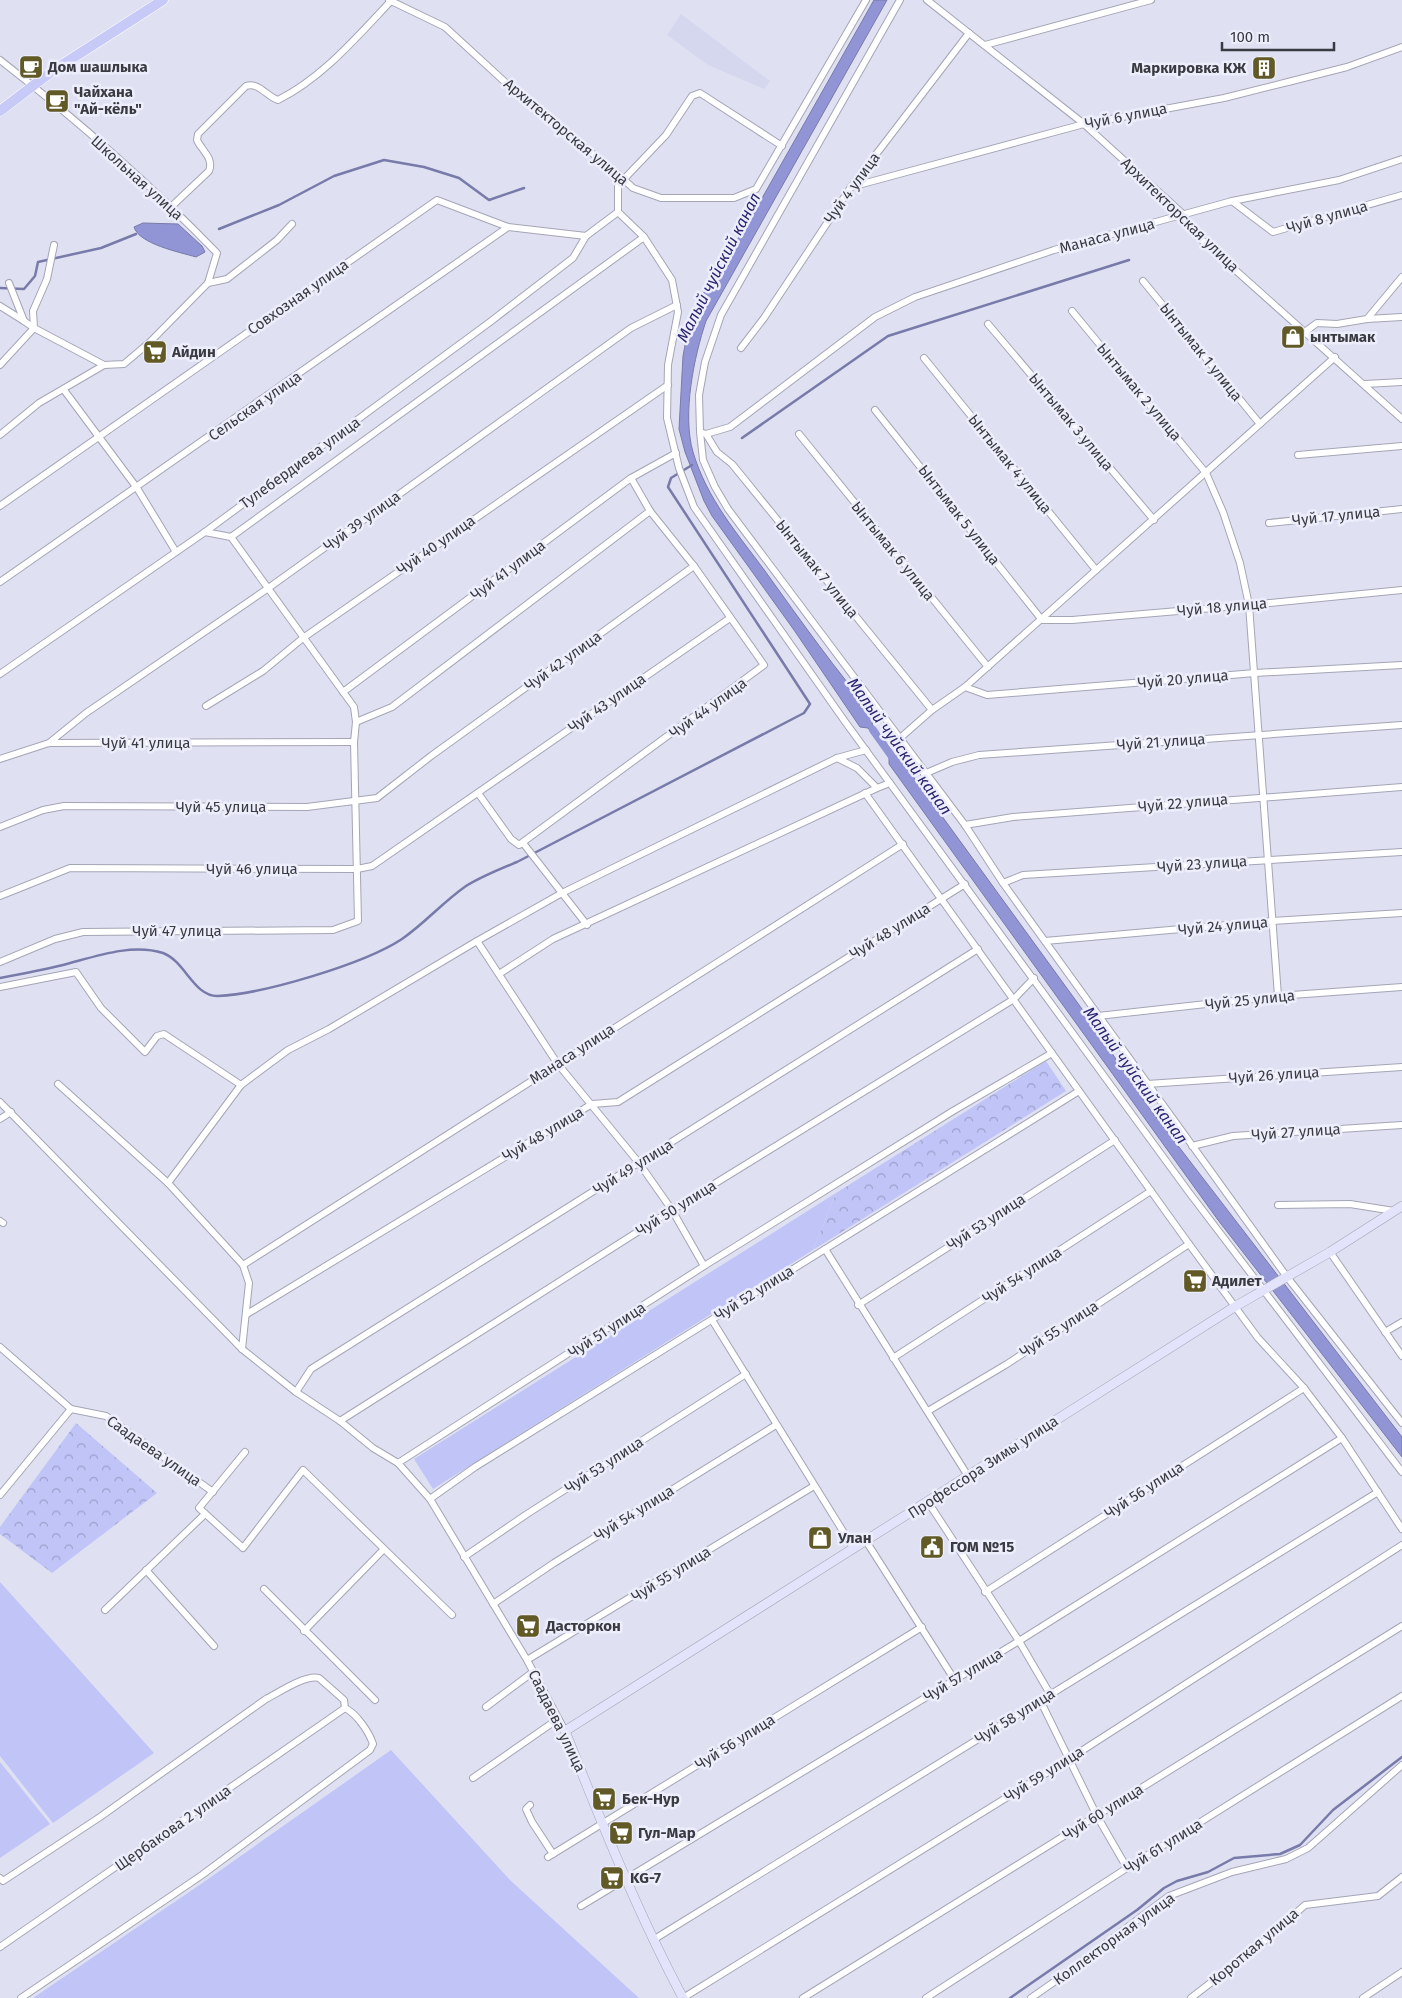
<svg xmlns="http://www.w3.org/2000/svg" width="1402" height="1998" viewBox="0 0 1402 1998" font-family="'Fira Sans',sans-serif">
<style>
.built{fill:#d5d7ef}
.green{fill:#c0c4f7}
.forest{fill:url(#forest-crowns)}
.water{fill:#9295d5;stroke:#787aa9}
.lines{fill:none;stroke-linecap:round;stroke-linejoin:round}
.stream{stroke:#787aa9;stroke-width:2.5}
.canal{stroke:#9295d5;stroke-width:8}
.street-casing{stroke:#a4a5b5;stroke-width:8}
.secondary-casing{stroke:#a4a5b5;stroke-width:10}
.primary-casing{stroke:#fff;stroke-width:11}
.street{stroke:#fff;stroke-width:6}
.secondary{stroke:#e3e4fb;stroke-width:9}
.primary{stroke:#c7c9f7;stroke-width:10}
.labels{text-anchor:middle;stroke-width:5;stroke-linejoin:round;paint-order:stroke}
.poi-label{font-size:15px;font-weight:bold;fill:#3a3b41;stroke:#edeefc;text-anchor:start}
.street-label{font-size:15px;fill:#3a3b41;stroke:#edeefc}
.water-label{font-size:16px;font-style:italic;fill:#2c256f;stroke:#edeefc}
</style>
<defs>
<pattern id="forest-crowns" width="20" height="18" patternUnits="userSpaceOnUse" patternTransform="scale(1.25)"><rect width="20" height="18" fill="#c0c4f7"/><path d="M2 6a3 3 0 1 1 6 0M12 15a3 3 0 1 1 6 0" fill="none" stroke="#9da0ca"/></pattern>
</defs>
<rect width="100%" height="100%" fill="#dfe1f2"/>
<!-- built -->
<path class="built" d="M 681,14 L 770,81 L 764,89 L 708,65 L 667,35 Z"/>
<!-- green -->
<g class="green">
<path d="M 836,1193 L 813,1250 L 433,1489 L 414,1459 Z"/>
<path d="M 0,1582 L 154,1753 L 53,1823 L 0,1756 Z"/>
<path d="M 391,1750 L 511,1881 L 639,1998 L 33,1998 L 201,1884 Z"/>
<path d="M 0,1762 L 50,1824 L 0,1858 Z"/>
</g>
<!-- forest -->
<g class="forest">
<path d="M 1046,1061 L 1066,1091 L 813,1250 L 836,1193 Z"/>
<path d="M 76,1423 L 157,1493 L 52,1573 L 0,1534 L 0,1527 Z"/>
</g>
<!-- water -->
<g class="water">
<path d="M 874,0 L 887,0 L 706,321 C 694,357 682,414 693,452 C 707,499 737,533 765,571 C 801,621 836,671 876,717 L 872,724 L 880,736 L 876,739 L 868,728 L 860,727 L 794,630 L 712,516 L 704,501 L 685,452 L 679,429 L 683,356 L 689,324 L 706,288 L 748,223 Z"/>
<path d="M 143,223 L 178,224 L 202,246 L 205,252 L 196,257 C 179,252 139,244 134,227 Z"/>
<path d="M 890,749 L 894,755 L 899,757 L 1082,1009 L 1149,1108 L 1402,1437 L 1402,1457 L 1218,1220 L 889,764 L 889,758 L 886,752 Z"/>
</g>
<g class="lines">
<!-- stream -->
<g class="stream">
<path d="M 219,229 L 279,205 L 334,176 L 384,160 L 424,167 L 459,178 L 489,200 L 524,188"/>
<path d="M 0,288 L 24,289 L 35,276 L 38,262 L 101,248 L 136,234"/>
<path d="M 742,438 L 888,336 L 1129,260"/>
<path d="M 0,978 C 21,974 42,970 63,965 C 94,957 131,943 163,953 C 185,961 194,997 218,996 C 263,994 364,964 402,939 C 425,923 443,902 466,886 C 482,876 500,869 517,862 L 804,713 L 810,704 L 668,487 L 671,478 L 692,465"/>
<path d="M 1010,1998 L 1137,1910 L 1164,1888 L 1177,1881 L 1208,1872 L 1234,1858 L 1280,1854 L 1300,1845 L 1333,1810 L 1402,1757"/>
</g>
<!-- canal -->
<path class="canal" d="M 873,730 L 893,758"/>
<defs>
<g id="street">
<path d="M 389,0 L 445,27 L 517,93 L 618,174 L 633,188 L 661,198 L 734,198 L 756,189 L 866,0"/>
<path d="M 900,0 L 721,315 L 705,362 L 699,395 L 700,432 L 703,460 L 715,487 L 728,509 L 965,825 L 1003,883 L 1287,1277 L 1402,1423"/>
<path d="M 927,0 L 1084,124 L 1184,215 L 1195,234 L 1402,419"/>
<path d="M 985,45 L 1151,0"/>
<path d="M 0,60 C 76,119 150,184 217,253 L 208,283 L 150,342 L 124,364 L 104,365 L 39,403 L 0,435"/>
<path d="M 618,174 L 618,212 L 644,237 L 672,280 L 678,312 L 668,365 L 667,418 L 679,468 L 694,507 L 846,723 L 1188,1191 L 1402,1472"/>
<path d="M 624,179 L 666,135 L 692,96 L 700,93 L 782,146"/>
<path d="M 851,187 L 1084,124 L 1224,98 L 1292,81 L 1347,67 L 1402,47"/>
<path d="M 1232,201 L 1273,232 L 1402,195"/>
<path d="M 172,206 L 209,171 C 214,158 202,151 197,140 L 198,134 L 246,86 C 259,82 266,96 278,100 C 322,78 356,38 390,2"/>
<path d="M 1143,281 L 1260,424"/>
<path d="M 9,283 L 24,321 L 34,328"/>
<path d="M 208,283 L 227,279 L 277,240 L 292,224"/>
<path d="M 0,306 L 24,321"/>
<path d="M 1072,311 L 1206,473 L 1223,512 L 1240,563 L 1249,605 L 1278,996"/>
<path d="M 1367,319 L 1402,317"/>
<path d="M 988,324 L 1154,520"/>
<path d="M 34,328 L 33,311 L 47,279 L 54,245"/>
<path d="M 1306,331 L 1317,323 L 1337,324 L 1367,319 L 1402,277"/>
<path d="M 741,348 L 764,318 L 851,187 L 969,33"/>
<path d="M 924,358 L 1096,570"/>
<path d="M 0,365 L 34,328 L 104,365"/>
<path d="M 1365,384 L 1402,382"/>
<path d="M 64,390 L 137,488 L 176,552"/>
<path d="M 875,410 L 1042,620 L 1072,620 L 1249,605 L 1402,590"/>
<path d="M 703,433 L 706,434 L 717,452 L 732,464 L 932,710"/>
<path d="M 706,434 L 730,427 L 875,317 L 915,297 L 1054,250 L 1232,201 L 1339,180 L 1402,159"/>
<path d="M 799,434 L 988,667"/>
<path d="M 1298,455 L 1402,446"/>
<path d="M 0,506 L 437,200 L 508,227 L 586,236 L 618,212"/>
<path d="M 1269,523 L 1402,509"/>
<path d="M 231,537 L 644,237"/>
<path d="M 0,582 L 508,227"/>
<path d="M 0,674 L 205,532 L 490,322 L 573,258 L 586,236"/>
<path d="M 965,687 L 987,695 L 1255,673 L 1402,665"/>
<path d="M 343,692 L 631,478 L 676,453"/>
<path d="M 206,706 L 263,671 L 303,638 L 668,385"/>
<path d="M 356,722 L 392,707 L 650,511"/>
<path d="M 899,739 L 932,710 L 965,687 L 1335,357"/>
<path d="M 49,743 L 86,713 L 267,589 L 631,328 L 677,305"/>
<path d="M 837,758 L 857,768 L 877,788"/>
<path d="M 0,759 L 49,743 L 354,742"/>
<path d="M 924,774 L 952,762 L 979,755 L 1402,725"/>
<path d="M 478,793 L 511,839 L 519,845 L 764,665 L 694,566 L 650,511 L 631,478"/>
<path d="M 865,793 L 1189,1244 L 1258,1338 L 1304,1388 L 1342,1438 L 1402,1529"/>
<path d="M 965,825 L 1013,817 L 1402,787"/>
<path d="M 0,827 L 43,810 L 64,806 L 307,807 L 377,798 L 431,756 L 694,566"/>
<path d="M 523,843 L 562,893 L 837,758 L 866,750"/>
<path d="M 1003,883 L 1023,875 L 1402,852"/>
<path d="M 0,896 L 70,868 L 357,869 L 372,866 L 730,618"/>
<path d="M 477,941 L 557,1063 L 639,1163 L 672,1210 L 704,1266"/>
<path d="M 1045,941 L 1272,921 L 1402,913"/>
<path d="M 0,962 L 55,939 L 83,932 L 333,930 L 358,921 L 354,742 L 356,722 L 354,707 L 231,537 L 205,532"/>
<path d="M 499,974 L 553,939 L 877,788 L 890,783"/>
<path d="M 0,987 L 76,972 L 101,1008 L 145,1052 L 157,1036 L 164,1034 L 241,1085"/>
<path d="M 1098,1016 L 1278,996 L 1402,987"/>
<path d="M 58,1084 L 168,1183 L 243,1265 L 249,1283 L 242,1349"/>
<path d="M 1147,1084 L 1402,1067"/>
<path d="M 0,1102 L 242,1349 L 296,1392 L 340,1421 L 373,1448 L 398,1463 L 430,1499 L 527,1660 L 565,1731"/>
<path d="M 0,1119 L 11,1112"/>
<path d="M 1192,1146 L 1233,1136 L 1402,1125"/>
<path d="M 168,1183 L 241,1085 L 288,1050 L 329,1029 L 477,941 L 562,893 L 587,925"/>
<path d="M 1278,1205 L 1350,1204 L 1394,1211"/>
<path d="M 0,1221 L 3,1223"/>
<path d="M 825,1249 L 968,1476"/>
<path d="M 1330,1252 L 1402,1356"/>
<path d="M 243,1265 L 903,844"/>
<path d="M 858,1305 L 1115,1140"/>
<path d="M 247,1314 L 592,1104 L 618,1102 L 965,884"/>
<path d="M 712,1320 L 854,1549"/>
<path d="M 1385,1332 L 1402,1322"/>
<path d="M 0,1347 L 71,1409 L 106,1416 L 213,1492"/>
<path d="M 893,1358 L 1151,1191"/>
<path d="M 296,1392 L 311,1369 L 978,949"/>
<path d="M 928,1411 L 1007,1364 L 1189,1244"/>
<path d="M 340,1421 L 672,1210 L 1014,999 L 1034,978"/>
<path d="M 245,1452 L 199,1508 L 243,1548 L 303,1470 L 452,1615"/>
<path d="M 398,1463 L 704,1266 L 953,1111 L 1052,1053"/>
<path d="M 0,1495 L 71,1409"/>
<path d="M 430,1499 L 475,1467 L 1079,1091"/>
<path d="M 928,1502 L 1019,1641 L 1050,1694"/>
<path d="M 866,1541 L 954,1679"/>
<path d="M 464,1557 L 527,1514 L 746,1374"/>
<path d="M 146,1570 L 214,1646"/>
<path d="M 264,1589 L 375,1700"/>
<path d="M 985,1592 L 1304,1388"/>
<path d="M 493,1604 L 554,1563 L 776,1425"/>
<path d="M 105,1610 L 205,1514"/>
<path d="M 304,1631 L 384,1549"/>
<path d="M 527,1660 L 814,1486"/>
<path d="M 1040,1700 L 1097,1816 L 1127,1868"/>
<path d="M 486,1707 L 533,1672"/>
<path d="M 473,1778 L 558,1719"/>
<path d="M 530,1805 L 526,1809 L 532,1822 L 553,1854"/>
<path d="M 548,1857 L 922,1627"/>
<path d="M 0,1878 L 3,1881 L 100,1817 L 266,1699 C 278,1693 306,1674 319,1678 L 344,1700 L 345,1708"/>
<path d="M 581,1906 L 1019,1641 L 1342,1438"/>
<path d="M 653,1940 L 1378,1492"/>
<path d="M 0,1947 L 345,1708"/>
<path d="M 21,1998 L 202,1875 L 370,1750 L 373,1744 C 369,1732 357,1714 345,1708"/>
<path d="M 683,1998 L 1069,1759 L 1402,1545"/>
<path d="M 803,1998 L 1402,1626"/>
<path d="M 926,1998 L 1127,1868 L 1402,1696"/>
<path d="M 1031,1998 L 1064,1975 L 1169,1896 L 1232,1872 L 1286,1859 L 1308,1848 L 1402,1765"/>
<path d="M 1191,1998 L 1261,1944 L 1305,1905 L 1378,1896 L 1402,1877"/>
<path d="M 1363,1998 L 1402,1972"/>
</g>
<path id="secondary" d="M 683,1998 C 637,1912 601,1821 565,1731 L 1236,1306 L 1330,1252 L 1402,1206"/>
<path id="primary" d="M 0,111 L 51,72 L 163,0"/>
</defs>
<!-- street casing -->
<use href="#street" class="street-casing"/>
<!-- secondary casing -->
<use href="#secondary" class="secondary-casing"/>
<!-- primary casing -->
<use href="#primary" class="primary-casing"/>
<!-- street -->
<use href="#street" class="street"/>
<!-- secondary -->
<use href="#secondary" class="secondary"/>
<!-- primary -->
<use href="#primary" class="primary"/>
</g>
<!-- icons -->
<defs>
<symbol id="cafe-square" viewBox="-11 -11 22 22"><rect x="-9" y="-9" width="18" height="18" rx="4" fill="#615926" stroke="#edeefc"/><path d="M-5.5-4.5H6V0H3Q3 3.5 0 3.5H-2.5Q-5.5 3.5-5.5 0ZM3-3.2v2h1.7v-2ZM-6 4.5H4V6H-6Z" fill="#fff"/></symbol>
<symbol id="building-square" viewBox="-11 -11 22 22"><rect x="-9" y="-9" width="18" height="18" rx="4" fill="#615926" stroke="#edeefc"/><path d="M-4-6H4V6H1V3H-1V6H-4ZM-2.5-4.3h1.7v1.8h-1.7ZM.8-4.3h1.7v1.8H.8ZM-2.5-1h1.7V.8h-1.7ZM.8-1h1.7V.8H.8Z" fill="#fff"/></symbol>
<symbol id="shop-square" viewBox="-11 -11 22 22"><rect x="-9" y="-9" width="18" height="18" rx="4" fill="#615926" stroke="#edeefc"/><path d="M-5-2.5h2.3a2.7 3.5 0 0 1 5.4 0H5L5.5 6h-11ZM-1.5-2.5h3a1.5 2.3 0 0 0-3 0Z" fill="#fff"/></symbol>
<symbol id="supermarket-square" viewBox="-11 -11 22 22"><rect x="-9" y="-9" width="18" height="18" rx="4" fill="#615926" stroke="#edeefc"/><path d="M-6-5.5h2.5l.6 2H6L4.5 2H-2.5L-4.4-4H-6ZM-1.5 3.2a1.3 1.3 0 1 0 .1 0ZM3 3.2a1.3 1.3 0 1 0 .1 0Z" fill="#fff"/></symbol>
<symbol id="civic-square" viewBox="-11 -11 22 22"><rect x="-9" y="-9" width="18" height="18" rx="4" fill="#615926" stroke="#edeefc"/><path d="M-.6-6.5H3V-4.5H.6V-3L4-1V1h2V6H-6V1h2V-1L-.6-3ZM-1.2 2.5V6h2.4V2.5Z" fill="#fff"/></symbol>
</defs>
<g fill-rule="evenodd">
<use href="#cafe-square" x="17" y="53" width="28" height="28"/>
<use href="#building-square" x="1250" y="54" width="28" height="28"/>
<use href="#cafe-square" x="43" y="87" width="28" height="28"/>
<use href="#shop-square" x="1279" y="323" width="28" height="28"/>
<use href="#supermarket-square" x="141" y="338" width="28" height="28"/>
<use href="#supermarket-square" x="1181" y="1267" width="28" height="28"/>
<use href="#shop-square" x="806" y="1524" width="28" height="28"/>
<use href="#civic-square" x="918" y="1533" width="28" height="28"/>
<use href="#supermarket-square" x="514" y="1612" width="28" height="28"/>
<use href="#supermarket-square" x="590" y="1785" width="28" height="28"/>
<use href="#supermarket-square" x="607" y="1819" width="28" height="28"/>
<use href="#supermarket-square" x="598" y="1864" width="28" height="28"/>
</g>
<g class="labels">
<!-- poi labels -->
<g class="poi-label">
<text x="48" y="72">Дом шашлыка</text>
<text x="1246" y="73" text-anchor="end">Маркировка КЖ</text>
<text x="74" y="97">Чайхана<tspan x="74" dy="17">"Ай-кёль"</tspan></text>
<text x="1310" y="342">ынтымак</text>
<text x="172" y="357">Айдин</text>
<text x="1212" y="1286">Адилет</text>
<text x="838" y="1543">Улан</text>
<text x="950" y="1552">ГОМ №15</text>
<text x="546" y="1631">Дасторкон</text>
<text x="622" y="1804">Бек-Нур</text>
<text x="638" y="1838">Гул-Мар</text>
<text x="630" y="1883">KG-7</text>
</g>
<!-- street labels -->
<g class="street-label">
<text transform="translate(1126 116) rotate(-11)" y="5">Чуй 6 улица</text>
<text transform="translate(566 132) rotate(40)" y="5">Архитекторская улица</text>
<text transform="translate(137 178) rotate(42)" y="5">Школьная улица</text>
<text transform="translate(852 188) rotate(-54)" y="5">Чуй 4 улица</text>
<text transform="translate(1180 215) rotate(44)" y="5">Архитекторская улица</text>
<text transform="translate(1327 217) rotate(-16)" y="5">Чуй 8 улица</text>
<text transform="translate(1107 236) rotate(-15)" y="5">Манаса улица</text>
<text transform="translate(298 297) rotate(-35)" y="5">Совхозная улица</text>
<text transform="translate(1201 352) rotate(51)" y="5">Ынтымак 1 улица</text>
<text transform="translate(1139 392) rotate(50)" y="5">Ынтымак 2 улица</text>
<text transform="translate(255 406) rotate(-35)" y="5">Сельская улица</text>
<text transform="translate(1071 422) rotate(50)" y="5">Ынтымак 3 улица</text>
<text transform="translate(300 463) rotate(-36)" y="5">Тулебердиева улица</text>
<text transform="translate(1010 464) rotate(51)" y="5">Ынтымак 4 улица</text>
<text transform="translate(959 515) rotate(52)" y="5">Ынтымак 5 улица</text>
<text transform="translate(1336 516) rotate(-6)" y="5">Чуй 17 улица</text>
<text transform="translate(362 521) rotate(-36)" y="5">Чуй 39 улица</text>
<text transform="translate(436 545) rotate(-35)" y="5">Чуй 40 улица</text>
<text transform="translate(893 551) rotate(51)" y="5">Ынтымак 6 улица</text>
<text transform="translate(817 569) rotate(51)" y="5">Ынтымак 7 улица</text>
<text transform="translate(508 570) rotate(-37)" y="5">Чуй 41 улица</text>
<text transform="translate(1222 607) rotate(-5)" y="5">Чуй 18 улица</text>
<text transform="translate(563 661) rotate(-36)" y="5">Чуй 42 улица</text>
<text transform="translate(1183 679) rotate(-5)" y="5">Чуй 20 улица</text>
<text transform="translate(607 703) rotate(-35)" y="5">Чуй 43 улица</text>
<text transform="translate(708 708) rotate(-36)" y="5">Чуй 44 улица</text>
<text transform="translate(1161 742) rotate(-4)" y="5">Чуй 21 улица</text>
<text x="146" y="748">Чуй 41 улица</text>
<text transform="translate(1183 803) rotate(-5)" y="5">Чуй 22 улица</text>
<text x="221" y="812">Чуй 45 улица</text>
<text transform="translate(1202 864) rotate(-4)" y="5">Чуй 23 улица</text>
<text x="252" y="874">Чуй 46 улица</text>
<text transform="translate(1223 926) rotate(-5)" y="5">Чуй 24 улица</text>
<text x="177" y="936">Чуй 47 улица</text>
<text transform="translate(890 931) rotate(-32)" y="5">Чуй 48 улица</text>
<text transform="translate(1250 1000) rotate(-6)" y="5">Чуй 25 улица</text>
<text transform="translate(572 1054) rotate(-33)" y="5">Манаса улица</text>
<text transform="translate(1274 1075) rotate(-4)" y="5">Чуй 26 улица</text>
<text transform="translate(1296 1132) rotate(-4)" y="5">Чуй 27 улица</text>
<text transform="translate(543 1134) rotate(-31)" y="5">Чуй 48 улица</text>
<text transform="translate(633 1167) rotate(-32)" y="5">Чуй 49 улица</text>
<text transform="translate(676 1208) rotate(-32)" y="5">Чуй 50 улица</text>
<text transform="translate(986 1222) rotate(-33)" y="5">Чуй 53 улица</text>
<text transform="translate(1022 1275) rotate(-33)" y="5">Чуй 54 улица</text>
<text transform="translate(754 1293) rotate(-32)" y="5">Чуй 52 улица</text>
<text transform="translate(1059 1329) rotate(-33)" y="5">Чуй 55 улица</text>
<text transform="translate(607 1330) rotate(-33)" y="5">Чуй 51 улица</text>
<text transform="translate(154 1451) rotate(35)" y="5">Саадаева улица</text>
<text transform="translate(604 1465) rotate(-33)" y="5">Чуй 53 улица</text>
<text transform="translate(983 1467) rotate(-33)" y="5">Профессора Зимы улица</text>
<text transform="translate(1144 1490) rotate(-33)" y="5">Чуй 56 улица</text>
<text transform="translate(634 1513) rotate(-32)" y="5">Чуй 54 улица</text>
<text transform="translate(671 1574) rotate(-32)" y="5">Чуй 55 улица</text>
<text transform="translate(963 1675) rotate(-31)" y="5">Чуй 57 улица</text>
<text transform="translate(1015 1716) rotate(-32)" y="5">Чуй 58 улица</text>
<text transform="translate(557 1721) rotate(64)" y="5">Саадаева улица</text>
<text transform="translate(735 1742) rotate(-32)" y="5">Чуй 56 улица</text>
<text transform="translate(1044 1774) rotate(-32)" y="5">Чуй 59 улица</text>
<text transform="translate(1103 1812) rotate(-32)" y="5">Чуй 60 улица</text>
<text transform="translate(173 1828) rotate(-35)" y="5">Щербакова 2 улица</text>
<text transform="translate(1163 1846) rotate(-32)" y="5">Чуй 61 улица</text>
<text transform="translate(1114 1939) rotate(-36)" y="5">Коллекторная улица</text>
<text transform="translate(1254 1947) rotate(-40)" y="5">Короткая улица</text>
</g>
<!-- water labels -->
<g class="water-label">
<text transform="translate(718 267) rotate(-63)" y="6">Малый чуйский канал</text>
<text transform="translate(900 746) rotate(54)" y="6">Малый чуйский канал</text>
<text transform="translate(1136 1075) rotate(54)" y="6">Малый чуйский канал</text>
</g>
</g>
<!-- scale -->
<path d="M1222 42v8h112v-8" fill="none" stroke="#3a3b41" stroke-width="2.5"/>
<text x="1230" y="42" font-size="15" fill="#3a3b41" stroke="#edeefc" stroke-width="4" paint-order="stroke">100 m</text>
</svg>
